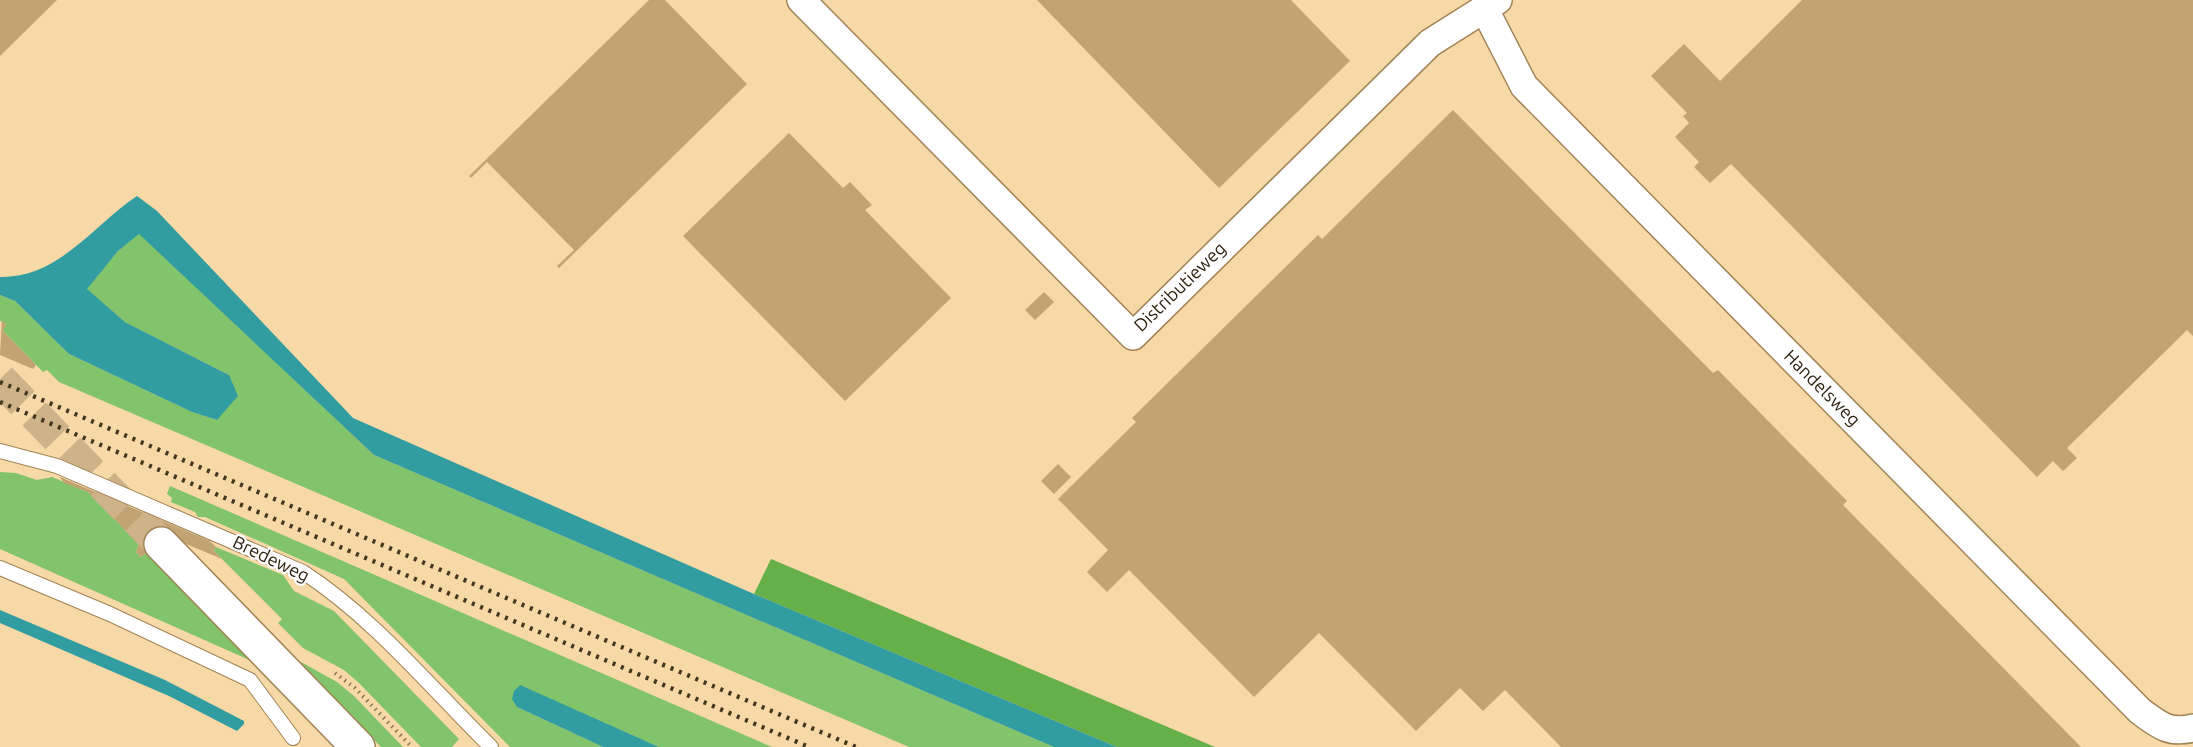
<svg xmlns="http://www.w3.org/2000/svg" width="2193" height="747" viewBox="0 0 2193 747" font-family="Ubuntu,sans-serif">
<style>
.green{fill:#82c46b}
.forest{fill:#65b049}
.water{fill:#319da0}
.building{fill:#c1a374}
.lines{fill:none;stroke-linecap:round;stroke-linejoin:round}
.secondary-tunnel{stroke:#ceb388;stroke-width:33;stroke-dasharray:33 16;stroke-linecap:butt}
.lane-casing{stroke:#a18456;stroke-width:16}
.street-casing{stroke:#a18456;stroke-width:30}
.secondary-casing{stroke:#a18456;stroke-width:36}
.path{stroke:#897554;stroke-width:4;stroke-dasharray:1.5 4.5;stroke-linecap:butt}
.lane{stroke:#fff;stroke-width:14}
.street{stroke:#fff;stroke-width:27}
.secondary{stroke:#fff;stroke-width:33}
.rail{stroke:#463720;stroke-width:4.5;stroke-dasharray:3 6;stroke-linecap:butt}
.labels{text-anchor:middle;stroke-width:4.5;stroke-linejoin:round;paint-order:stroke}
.street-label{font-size:18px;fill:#2b1f0c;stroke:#fefefe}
</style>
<rect width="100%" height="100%" fill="#f7d8a7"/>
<!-- green -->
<g class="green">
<path d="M 139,233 L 374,455 L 1054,747 L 909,747 L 59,382 L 47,370 L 43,372 L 3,331 L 6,324 L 0,321 L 0,295 L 15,301 L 69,354 L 192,412 L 217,420 L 229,375 L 125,322 L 86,289 L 118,251 Z"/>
<path d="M 0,472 L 16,473 L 37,480 L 52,477 L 88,492 L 139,544 L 136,552 L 141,557 L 148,552 L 256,663 L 0,549 Z"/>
<path d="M 170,486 L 772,747 L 659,747 L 520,686 L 517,707 L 603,747 L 510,747 L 344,579 L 205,517 L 198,517 L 195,512 L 171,502 L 172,498 L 167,494 Z"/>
<path d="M 216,547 L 283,575 L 294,591 L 334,611 L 459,739 L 452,747 L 421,747 L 359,683 L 344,670 L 303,648 L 278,623 L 282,619 L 213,550 Z"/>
<path d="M 292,657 L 337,682 L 354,696 L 403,747 L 381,747 Z"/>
</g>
<!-- forest -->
<path class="forest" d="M 771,559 L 1215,747 L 1117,747 L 754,594 Z"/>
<!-- water -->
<g class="water">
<path d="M 137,196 L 157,211 L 353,418 L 754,594 L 1117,747 L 1054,747 L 374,455 L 139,234 L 118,251 L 87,289 L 125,322 L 229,375 L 238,396 L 217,420 L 192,412 L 69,354 L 15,301 L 0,295 L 0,277 C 59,278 92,226 137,196 Z"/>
<path d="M 0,610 L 165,680 L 244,721 L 244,724 L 237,731 L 169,696 L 0,623 Z"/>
<path d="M 520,685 L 659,747 L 603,747 L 517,707 L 512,699 L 514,691 Z"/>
</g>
<!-- building -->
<g class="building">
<path d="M 0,0 L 57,0 L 0,56 Z"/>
<path d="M 649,0 L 665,0 L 747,84 L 559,268 L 557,266 L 574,250 L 487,162 L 471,178 L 469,176 Z"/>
<path d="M 1037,0 L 1291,0 L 1350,61 L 1219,188 Z"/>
<path d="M 1802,0 L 2193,0 L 2193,336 L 2187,330 L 2067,448 L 2077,458 L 2063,471 L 2053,461 L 2037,477 L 1731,164 L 1710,183 L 1694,167 L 1699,162 L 1675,137 L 1689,123 L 1683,116 L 1687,113 L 1651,76 L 1684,44 L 1720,81 Z"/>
<path d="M 1453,110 L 1713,373 L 1718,370 L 1847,501 L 1843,505 L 2081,747 L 1561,747 L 1505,690 L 1483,711 L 1460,688 L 1416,731 L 1319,633 L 1254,697 L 1129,570 L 1107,592 L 1087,572 L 1108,550 L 1058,499 L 1136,422 L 1132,418 L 1318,235 L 1322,239 Z"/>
<path d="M 789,133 L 843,188 L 850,182 L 872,205 L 865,210 L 951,298 L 845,401 L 683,236 Z"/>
<path d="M 1044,292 L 1054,302 L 1035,320 L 1025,310 Z"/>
<path d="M 2,320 L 6,324 L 3,331 L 36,365 L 33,369 L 0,355 Z"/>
<path d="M 1058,464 L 1071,477 L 1054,494 L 1041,481 Z"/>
<path d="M 60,477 L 210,541 L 216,547 L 213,550 L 222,559 L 179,541 L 156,546 L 141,557 L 136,552 L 139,544 L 88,492 L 64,483 Z"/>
</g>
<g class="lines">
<!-- secondary-tunnel -->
<path class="secondary-tunnel" d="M 0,379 L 161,544"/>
<defs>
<g id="lane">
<path d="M 0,451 L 57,466 L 303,572 C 375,619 430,687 491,747"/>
<path d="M 0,568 L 110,614 L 250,680 L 293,738"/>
</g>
<g id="street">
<path d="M 801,0 L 1133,336 L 1430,43 L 1498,0"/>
<path d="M 1484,8 L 1524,86 L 2140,711 C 2159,725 2169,734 2193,728"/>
</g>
<path id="secondary" d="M 161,544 L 358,747"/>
</defs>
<!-- lane casing -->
<use href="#lane" class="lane-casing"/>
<!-- street casing -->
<use href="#street" class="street-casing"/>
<!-- secondary casing -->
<use href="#secondary" class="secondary-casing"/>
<!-- path -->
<path class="path" d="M 335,673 L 355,688 L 412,747"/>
<!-- lane -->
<use href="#lane" class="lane"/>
<!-- street -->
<use href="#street" class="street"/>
<!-- secondary -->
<use href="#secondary" class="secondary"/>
<!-- rail -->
<g class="rail">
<path d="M 0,382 L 856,747"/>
<path d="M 0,402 L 809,747"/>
</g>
</g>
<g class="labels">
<!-- street labels -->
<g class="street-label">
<text transform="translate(1180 287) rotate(-44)" y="6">Distributieweg</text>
<text transform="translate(1822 388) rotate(45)" y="6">Handelsweg</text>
<text transform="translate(271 559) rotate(26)" y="6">Bredeweg</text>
</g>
</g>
</svg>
